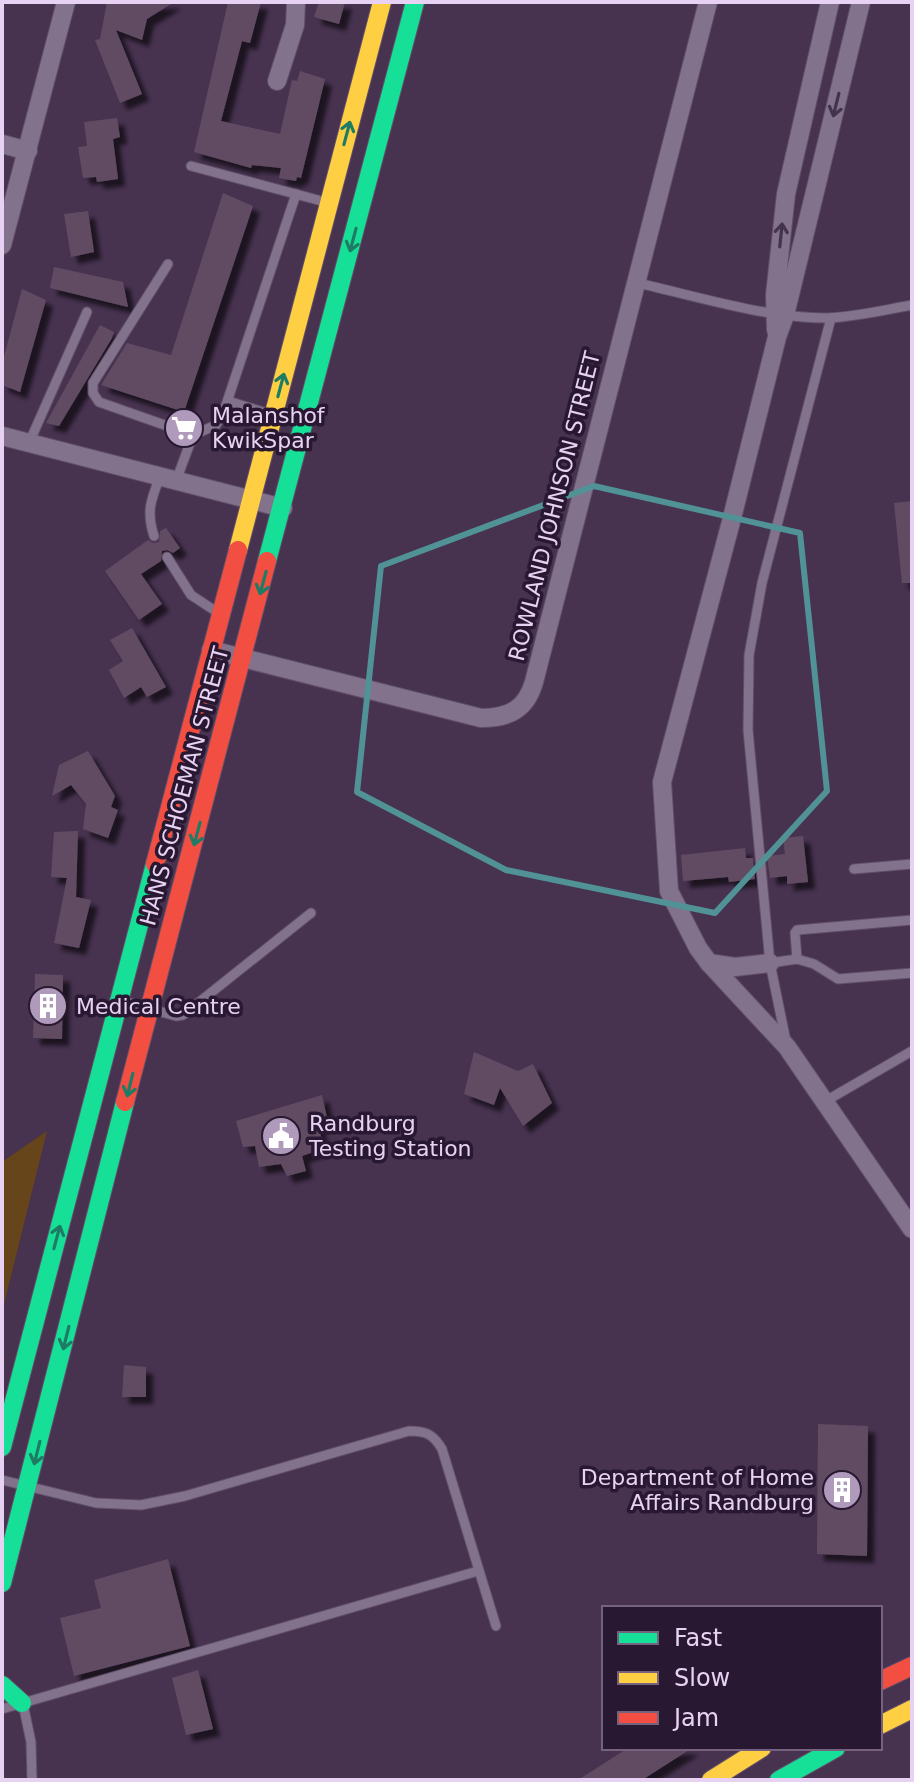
<svg xmlns="http://www.w3.org/2000/svg" width="914" height="1782" viewBox="0 0 914 1782" font-family="'DejaVu Sans',sans-serif">
<style>
.green{fill:#66451b}
.building{fill:#614b63;filter:url(#shadow)}
.lines{fill:none;stroke-linecap:round;stroke-linejoin:round}
.lane-casing{stroke:#614f69;stroke-width:11}
.street-casing{stroke:#614f69;stroke-width:20}
.fast-casing{stroke:#614f69;stroke-width:20}
.slow-casing{stroke:#614f69;stroke-width:20}
.jam-casing{stroke:#614f69;stroke-width:20}
.lane{stroke:#82728b;stroke-width:9}
.street{stroke:#82728b;stroke-width:18}
.fast{stroke:#16e098;stroke-width:18}
.slow{stroke:#ffcf43;stroke-width:18}
.jam{stroke:#f24e42;stroke-width:18}
.oneway{stroke:#43334c}
.oneway2{stroke:#1f7c64}
.marked{fill:none;stroke:#509296;stroke-width:6;stroke-linejoin:round}
.labels{text-anchor:middle;stroke-width:7;stroke-linejoin:round;paint-order:stroke}
.poi-label{font-size:22px;fill:#e8d2f4;stroke:#281831;text-anchor:start}
.street-label{font-size:22px;fill:#e8d2f4;stroke:#281831}
</style>
<defs>
<filter id="shadow"><feDropShadow dx="7" dy="7" stdDeviation="2" flood-color="#0009"/></filter>
</defs>
<rect width="100%" height="100%" fill="#473250"/>
<!-- green -->
<path class="green" d="M 47,1131 L 2,1312 L 2,1162 Z"/>
<!-- building -->
<g class="building">
<path d="M 107,2 L 174,2 L 147,19 L 142,40 L 116,30 L 142,94 L 120,103 L 95,40 L 100,39 Z"/>
<path d="M 228,2 L 261,2 L 250,43 L 242,41 L 221,121 L 280,134 L 292,80 L 297,81 L 300,71 L 325,79 L 301,178 L 297,177 L 296,181 L 279,178 L 281,168 L 252,165 L 251,168 L 194,152 Z"/>
<path d="M 319,2 L 345,2 L 339,24 L 314,17 Z"/>
<path d="M 117,118 L 120,137 L 113,139 L 118,179 L 97,182 L 96,177 L 83,178 L 78,147 L 87,146 L 84,122 Z"/>
<path d="M 223,193 L 253,206 L 184,412 L 101,385 L 127,343 L 171,355 Z"/>
<path d="M 88,211 L 94,252 L 71,257 L 64,214 Z"/>
<path d="M 54,267 L 123,282 L 128,307 L 50,288 Z"/>
<path d="M 22,289 L 46,300 L 20,392 L 2,385 L 2,364 Z"/>
<path d="M 100,325 L 114,332 L 112,338 L 59,426 L 46,423 Z"/>
<path d="M 912,501 L 912,583 L 902,583 L 894,503 Z"/>
<path d="M 166,528 L 180,548 L 173,553 L 167,550 L 162,551 L 161,561 L 141,574 L 162,604 L 139,620 L 105,571 L 148,540 L 153,543 L 159,542 L 160,531 Z"/>
<path d="M 132,628 L 166,687 L 147,697 L 141,687 L 124,698 L 109,670 L 123,661 L 110,640 Z"/>
<path d="M 88,751 L 115,796 L 111,807 L 118,810 L 108,838 L 83,829 L 86,804 L 71,785 L 52,796 L 59,765 Z"/>
<path d="M 78,831 L 76,897 L 91,900 L 79,948 L 54,943 L 67,878 L 51,877 L 54,832 Z"/>
<path d="M 803,836 L 808,882 L 787,884 L 787,876 L 770,878 L 767,856 L 785,854 L 783,838 Z"/>
<path d="M 745,848 L 746,858 L 753,858 L 755,879 L 729,882 L 728,877 L 683,881 L 681,855 Z"/>
<path d="M 35,974 L 63,975 L 62,1039 L 33,1038 Z"/>
<path d="M 474,1052 L 518,1071 L 533,1064 L 552,1103 L 523,1126 L 500,1088 L 494,1105 L 464,1094 Z"/>
<path d="M 322,1095 L 328,1122 L 318,1127 L 325,1148 L 302,1156 L 306,1171 L 287,1176 L 281,1164 L 259,1167 L 255,1146 L 243,1147 L 236,1121 Z"/>
<path d="M 124,1365 L 146,1367 L 146,1397 L 122,1397 Z"/>
<path d="M 818,1424 L 868,1426 L 867,1556 L 817,1554 Z"/>
<path d="M 168,1559 L 190,1646 L 74,1676 L 60,1618 L 101,1608 L 94,1580 Z"/>
<path d="M 198,1670 L 213,1729 L 186,1735 L 172,1678 Z"/>
<path d="M 628,1748 L 692,1748 L 642,1780 L 578,1780 Z"/>
</g>
<g class="lines">
<defs>
<g id="lane">
<path d="M 191,166 L 329,203"/>
<path d="M 168,264 L 93,383 L 93,393 L 99,402 L 193,435 L 176,481"/>
<path d="M 634,282 C 695,296 765,318 827,318 C 855,317 884,310 912,305"/>
<path d="M 228,401 L 273,415"/>
<path d="M 193,435 L 216,425 L 223,414 L 296,194"/>
<path d="M 29,443 L 87,312"/>
<path d="M 154,536 C 146,512 151,499 160,477"/>
<path d="M 167,557 L 191,595 L 220,614"/>
<path d="M 854,869 L 912,864"/>
<path d="M 797,959 L 795,933 L 797,930 L 912,920"/>
<path d="M 770,963 L 797,959 L 814,964 L 838,979 L 912,973"/>
<path d="M 123,1001 L 176,1016 L 183,1015 L 311,913"/>
<path d="M 786,1041 L 770,963 L 748,730 L 749,655 L 762,583 L 831,318"/>
<path d="M 824,1102 L 912,1051"/>
<path d="M 2,1480 L 96,1503 L 141,1505 L 185,1496 L 409,1431 C 426,1431 433,1434 442,1449 L 496,1626"/>
<path d="M 23,1704 L 31,1742 L 32,1780"/>
<path d="M 2,1709 L 478,1571"/>
</g>
<g id="street">
<path d="M 277,81 L 295,25 L 296,2"/>
<path d="M 2,144 L 28,151"/>
<path d="M 2,245 L 66,2"/>
<path d="M 776,330 L 775,295 L 786,194 L 830,2"/>
<path d="M 2,436 L 283,508"/>
<path d="M 211,650 L 481,718 C 508,718 526,710 534,682 L 708,2"/>
<path d="M 709,963 L 787,1047 L 912,1229"/>
<path d="M 770,963 L 735,967 L 709,963 L 698,948 L 669,891 L 662,782 L 732,518 L 777,337 L 785,315 L 861,2"/>
</g>
<g id="fast">
<path d="M 267,561 L 415,2"/>
<path d="M 2,1447 L 155,864"/>
<path d="M 2,1583 L 125,1102"/>
<path d="M 2,1685 L 22,1703"/>
<path d="M 779,1780 L 836,1748"/>
</g>
<g id="slow">
<path d="M 238,550 L 382,2"/>
<path d="M 880,1725 L 912,1709"/>
<path d="M 711,1780 L 762,1748"/>
</g>
<g id="jam">
<path d="M 155,864 L 238,550"/>
<path d="M 125,1102 L 267,561"/>
<path d="M 880,1681 L 912,1666"/>
</g>
</defs>
<!-- lane casing -->
<use href="#lane" class="lane-casing"/>
<!-- street casing -->
<use href="#street" class="street-casing"/>
<!-- fast casing -->
<use href="#fast" class="fast-casing"/>
<!-- slow casing -->
<use href="#slow" class="slow-casing"/>
<!-- jam casing -->
<use href="#jam" class="jam-casing"/>
<!-- lane -->
<use href="#lane" class="lane"/>
<!-- street -->
<use href="#street" class="street"/>
<!-- fast -->
<use href="#fast" class="fast"/>
<!-- slow -->
<use href="#slow" class="slow"/>
<!-- jam -->
<use href="#jam" class="jam"/>
</g>
<!-- one-way arrows -->
<defs><path id="oneway-shaft" d="M-6 0H5M1.5-3L5.5 0L1.5 3" fill="none" stroke-width="1.6" stroke-linecap="round" stroke-linejoin="round" transform="scale(2)"/></defs>
<g class="oneway">
<use href="#oneway-shaft" transform="translate(836 105) rotate(104)"/>
<use href="#oneway-shaft" transform="translate(781 235) rotate(-84)"/>
</g>
<g class="oneway2">
<use href="#oneway-shaft" transform="translate(347 133) rotate(-75)"/>
<use href="#oneway-shaft" transform="translate(353 240) rotate(105)"/>
<use href="#oneway-shaft" transform="translate(281 385) rotate(-75)"/>
<use href="#oneway-shaft" transform="translate(263 583) rotate(105)"/>
<use href="#oneway-shaft" transform="translate(197 834) rotate(105)"/>
<use href="#oneway-shaft" transform="translate(130 1085) rotate(104)"/>
<use href="#oneway-shaft" transform="translate(57 1237) rotate(-75)"/>
<use href="#oneway-shaft" transform="translate(66 1338) rotate(104)"/>
<use href="#oneway-shaft" transform="translate(37 1453) rotate(104)"/>
</g>
<!-- marked area -->
<path class="marked" d="M 594,486 L 800,533 L 827,791 L 715,913 L 506,870 L 357,792 L 381,566 Z"/>
<!-- icons -->
<defs>
<symbol id="supermarket-disc" viewBox="-11 -11 22 22"><circle r="9.5" fill="#b09abb" stroke="#281831"/><path d="M-6-5.5h2.5l.6 2H6L4.5 2H-2.5L-4.4-4H-6ZM-1.5 3.2a1.3 1.3 0 1 0 .1 0ZM3 3.2a1.3 1.3 0 1 0 .1 0Z" fill="#fff"/></symbol>
<symbol id="building-disc" viewBox="-11 -11 22 22"><circle r="9.5" fill="#b09abb" stroke="#281831"/><path d="M-4-6H4V6H1V3H-1V6H-4ZM-2.5-4.3h1.7v1.8h-1.7ZM.8-4.3h1.7v1.8H.8ZM-2.5-1h1.7V.8h-1.7ZM.8-1h1.7V.8H.8Z" fill="#fff"/></symbol>
<symbol id="civic-disc" viewBox="-11 -11 22 22"><circle r="9.5" fill="#b09abb" stroke="#281831"/><path d="M-.6-6.5H3V-4.5H.6V-3L4-1V1h2V6H-6V1h2V-1L-.6-3ZM-1.2 2.5V6h2.4V2.5Z" fill="#fff"/></symbol>
</defs>
<g fill-rule="evenodd">
<use href="#supermarket-disc" x="162" y="406" width="44" height="44"/>
<use href="#building-disc" x="26" y="984" width="44" height="44"/>
<use href="#civic-disc" x="259" y="1114" width="44" height="44"/>
<use href="#building-disc" x="820" y="1468" width="44" height="44"/>
</g>
<g class="labels">
<!-- poi labels -->
<g class="poi-label">
<text x="212" y="423">Malanshof<tspan x="212" dy="25">KwikSpar</tspan></text>
<text x="76" y="1014">Medical Centre</text>
<text x="309" y="1131">Randburg<tspan x="309" dy="25">Testing Station</tspan></text>
<text x="814" y="1485" text-anchor="end">Department of Home<tspan x="814" dy="25">Affairs Randburg</tspan></text>
</g>
<!-- street labels -->
<g class="street-label">
<text transform="translate(554 506) rotate(-76)" y="8">ROWLAND JOHNSON STREET</text>
<text transform="translate(184 786) rotate(-75)" y="8">HANS SCHOEMAN STREET</text>
</g>
</g>
<!-- border -->
<rect width="914" height="1782" fill="none" stroke="#e8d2f4" stroke-width="8"/>
<!-- legend -->
<rect x="602" y="1606" width="280" height="144" fill="#281831" stroke="#75627f" stroke-width="2"/>
<rect x="618" y="1632" width="40" height="12" fill="#16e098" stroke="#75627f" stroke-width="2"/>
<text x="674" y="1646" font-size="24" fill="#e8d2f4">Fast</text>
<rect x="618" y="1672" width="40" height="12" fill="#ffcf43" stroke="#75627f" stroke-width="2"/>
<text x="674" y="1686" font-size="24" fill="#e8d2f4">Slow</text>
<rect x="618" y="1712" width="40" height="12" fill="#f24e42" stroke="#75627f" stroke-width="2"/>
<text x="674" y="1726" font-size="24" fill="#e8d2f4">Jam</text>
</svg>
